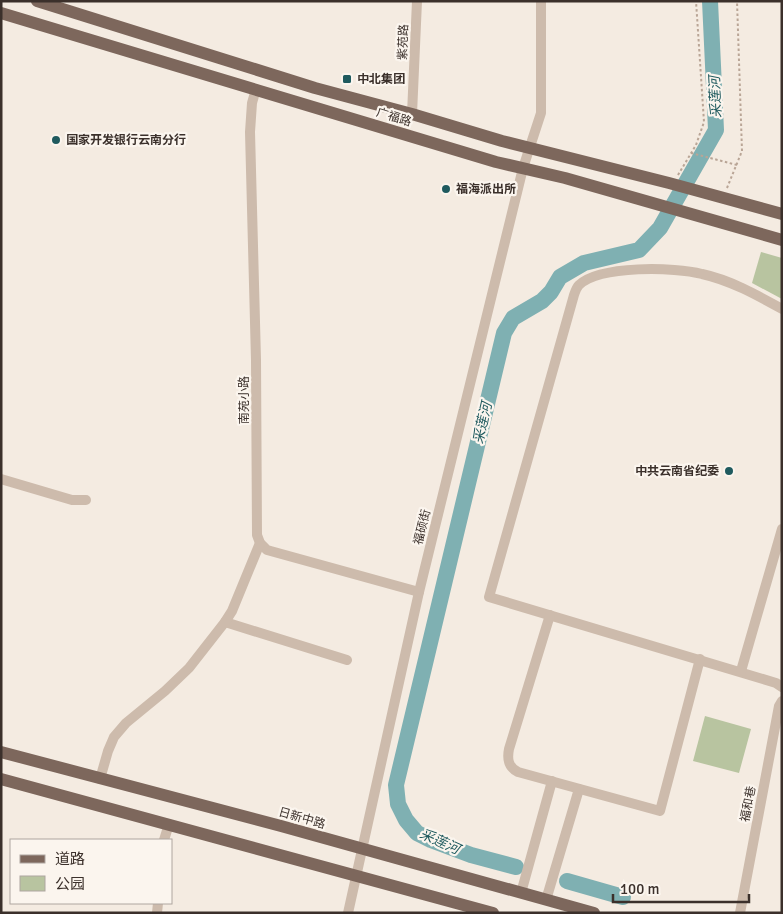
<svg xmlns="http://www.w3.org/2000/svg" width="783" height="914" viewBox="0 0 783 914" font-family="Signika,'Noto Sans SC',sans-serif">
<style>
.green{fill:#b8c4a0}
.lines{fill:none;stroke-linecap:round;stroke-linejoin:round}
.river{stroke:#7fb0b2;stroke-width:16}
.path{stroke:#b9a596;stroke-width:2;stroke-dasharray:2.5 2.5;stroke-linecap:butt}
.minor{stroke:#cdbbac;stroke-width:10}
.major{stroke:#7d675c;stroke-width:12}
.poi-dot{fill:#1f5a5e;stroke:#fbf5ee;stroke-width:2}
.labels{text-anchor:middle;stroke-width:4.5;stroke-linejoin:round;paint-order:stroke}
.street-label{font-size:12px;fill:#3b302b;stroke:#fbf5ee}
.poi-label{font-size:12px;font-weight:bold;fill:#3b302b;stroke:#fbf5ee;text-anchor:start}
.water-label{font-size:14px;font-style:italic;fill:#1f5a5e;stroke:#fbf5ee}
</style>
<rect width="100%" height="100%" fill="#f4ebe1"/>
<!-- green -->
<g class="green">
<path d="M 761,252 L 782,258 L 782,299 L 752,283 Z"/>
<path d="M 705,716 L 751,729 L 739,773 L 693,761 Z"/>
</g>
<g class="lines">
<!-- river -->
<g class="river">
<path d="M 516,867 L 471,855 L 431,840 L 417,833 L 406,820 L 398,804 L 396,785 L 504,333 L 513,318 L 542,301 L 551,292 L 560,277 L 584,263 L 639,250 L 660,228 L 716,130 L 710,1"/>
<path d="M 567,881 L 623,897"/>
</g>
<!-- path -->
<g class="path">
<path d="M 691,153 L 737,165"/>
<path d="M 678,175 L 696,145 L 704,122 L 696,1"/>
<path d="M 727,188 L 742,151 L 737,1"/>
</g>
<!-- minor -->
<g class="minor">
<path d="M 256,89 L 252,103 L 250,132 L 256,360 L 257,535 L 260,543 L 267,550 L 419,592"/>
<path d="M 412,114 L 417,1"/>
<path d="M 782,309 C 757,295 730,280 702,274 C 675,267 600,265 579,285 C 577,287 575,292 574,295 L 489,597 L 776,683 L 782,687"/>
<path d="M 1,479 L 72,500 L 86,500"/>
<path d="M 550,615 L 509,749 C 507,759 508,767 518,772 L 660,811 L 700,659"/>
<path d="M 225,622 L 347,660"/>
<path d="M 741,671 L 782,529"/>
<path d="M 100,779 L 108,751 L 114,737 L 126,723 L 165,691 L 189,668 L 225,622 L 232,611 L 260,543"/>
<path d="M 164,840 L 169,824"/>
<path d="M 521,893 L 552,781"/>
<path d="M 546,900 L 579,789"/>
<path d="M 157,913 L 158,903"/>
<path d="M 348,913 L 419,592 L 523,168 L 541,113 L 541,1"/>
<path d="M 740,913 L 779,706 L 782,701"/>
</g>
<!-- major -->
<g class="major">
<path d="M 37,1 L 315,88 L 412,114 L 502,141 L 669,183 L 782,214"/>
<path d="M 1,13 L 496,162 L 565,178 L 782,240"/>
<path d="M 1,752 L 281,826 L 594,913"/>
<path d="M 1,779 L 493,913"/>
</g>
</g>
<!-- markers -->
<g class="poi-dot">
<rect x="342" y="74" width="10" height="10" rx="2.5"/>
<circle cx="56" cy="140" r="5"/>
<circle cx="446" cy="189" r="5"/>
<circle cx="729" cy="471" r="5"/>
</g>
<g class="labels">
<!-- street labels -->
<g class="street-label">
<text transform="translate(403 42) rotate(-88)" y="4">紫苑路</text>
<text transform="translate(394 117) rotate(17)" y="4">广福路</text>
<text transform="translate(244 400) rotate(-90)" y="4">南苑小路</text>
<text transform="translate(422 527) rotate(-76)" y="4">福硕街</text>
<text transform="translate(748 804) rotate(-79)" y="4">福和巷</text>
<text transform="translate(302 818) rotate(16)" y="4">日新中路</text>
</g>
<!-- poi labels -->
<g class="poi-label">
<text x="357" y="83">中北集团</text>
<text x="66" y="144">国家开发银行云南分行</text>
<text x="456" y="193">福海派出所</text>
<text x="719" y="475" text-anchor="end">中共云南省纪委</text>
</g>
<!-- water labels -->
<g class="water-label">
<text transform="translate(715 97) rotate(-93)" y="5">采莲河</text>
<text transform="translate(482 423) rotate(-77)" y="5">采莲河</text>
<text transform="translate(440 841) rotate(24)" y="5">采莲河</text>
</g>
</g>
<!-- border -->
<rect width="783" height="914" fill="none" stroke="#3b302b" stroke-width="5"/>
<!-- legend -->
<rect x="10" y="839" width="162" height="65" fill="#fbf5ee" stroke="#aea6a0"/>
<rect x="20" y="855" width="25" height="8" fill="#7d675c" stroke="#aea6a0"/>
<text x="55" y="864" font-size="15" fill="#3b302b">道路</text>
<rect x="20" y="876" width="25" height="15" fill="#b8c4a0" stroke="#aea6a0"/>
<text x="55" y="889" font-size="15" fill="#3b302b">公园</text>
<!-- scale -->
<path d="M613 894v8h136v-8" fill="none" stroke="#3b302b" stroke-width="2.5"/>
<text x="620" y="894" font-size="15" fill="#3b302b" stroke="#fbf5ee" stroke-width="4" paint-order="stroke">100 m</text>
</svg>
